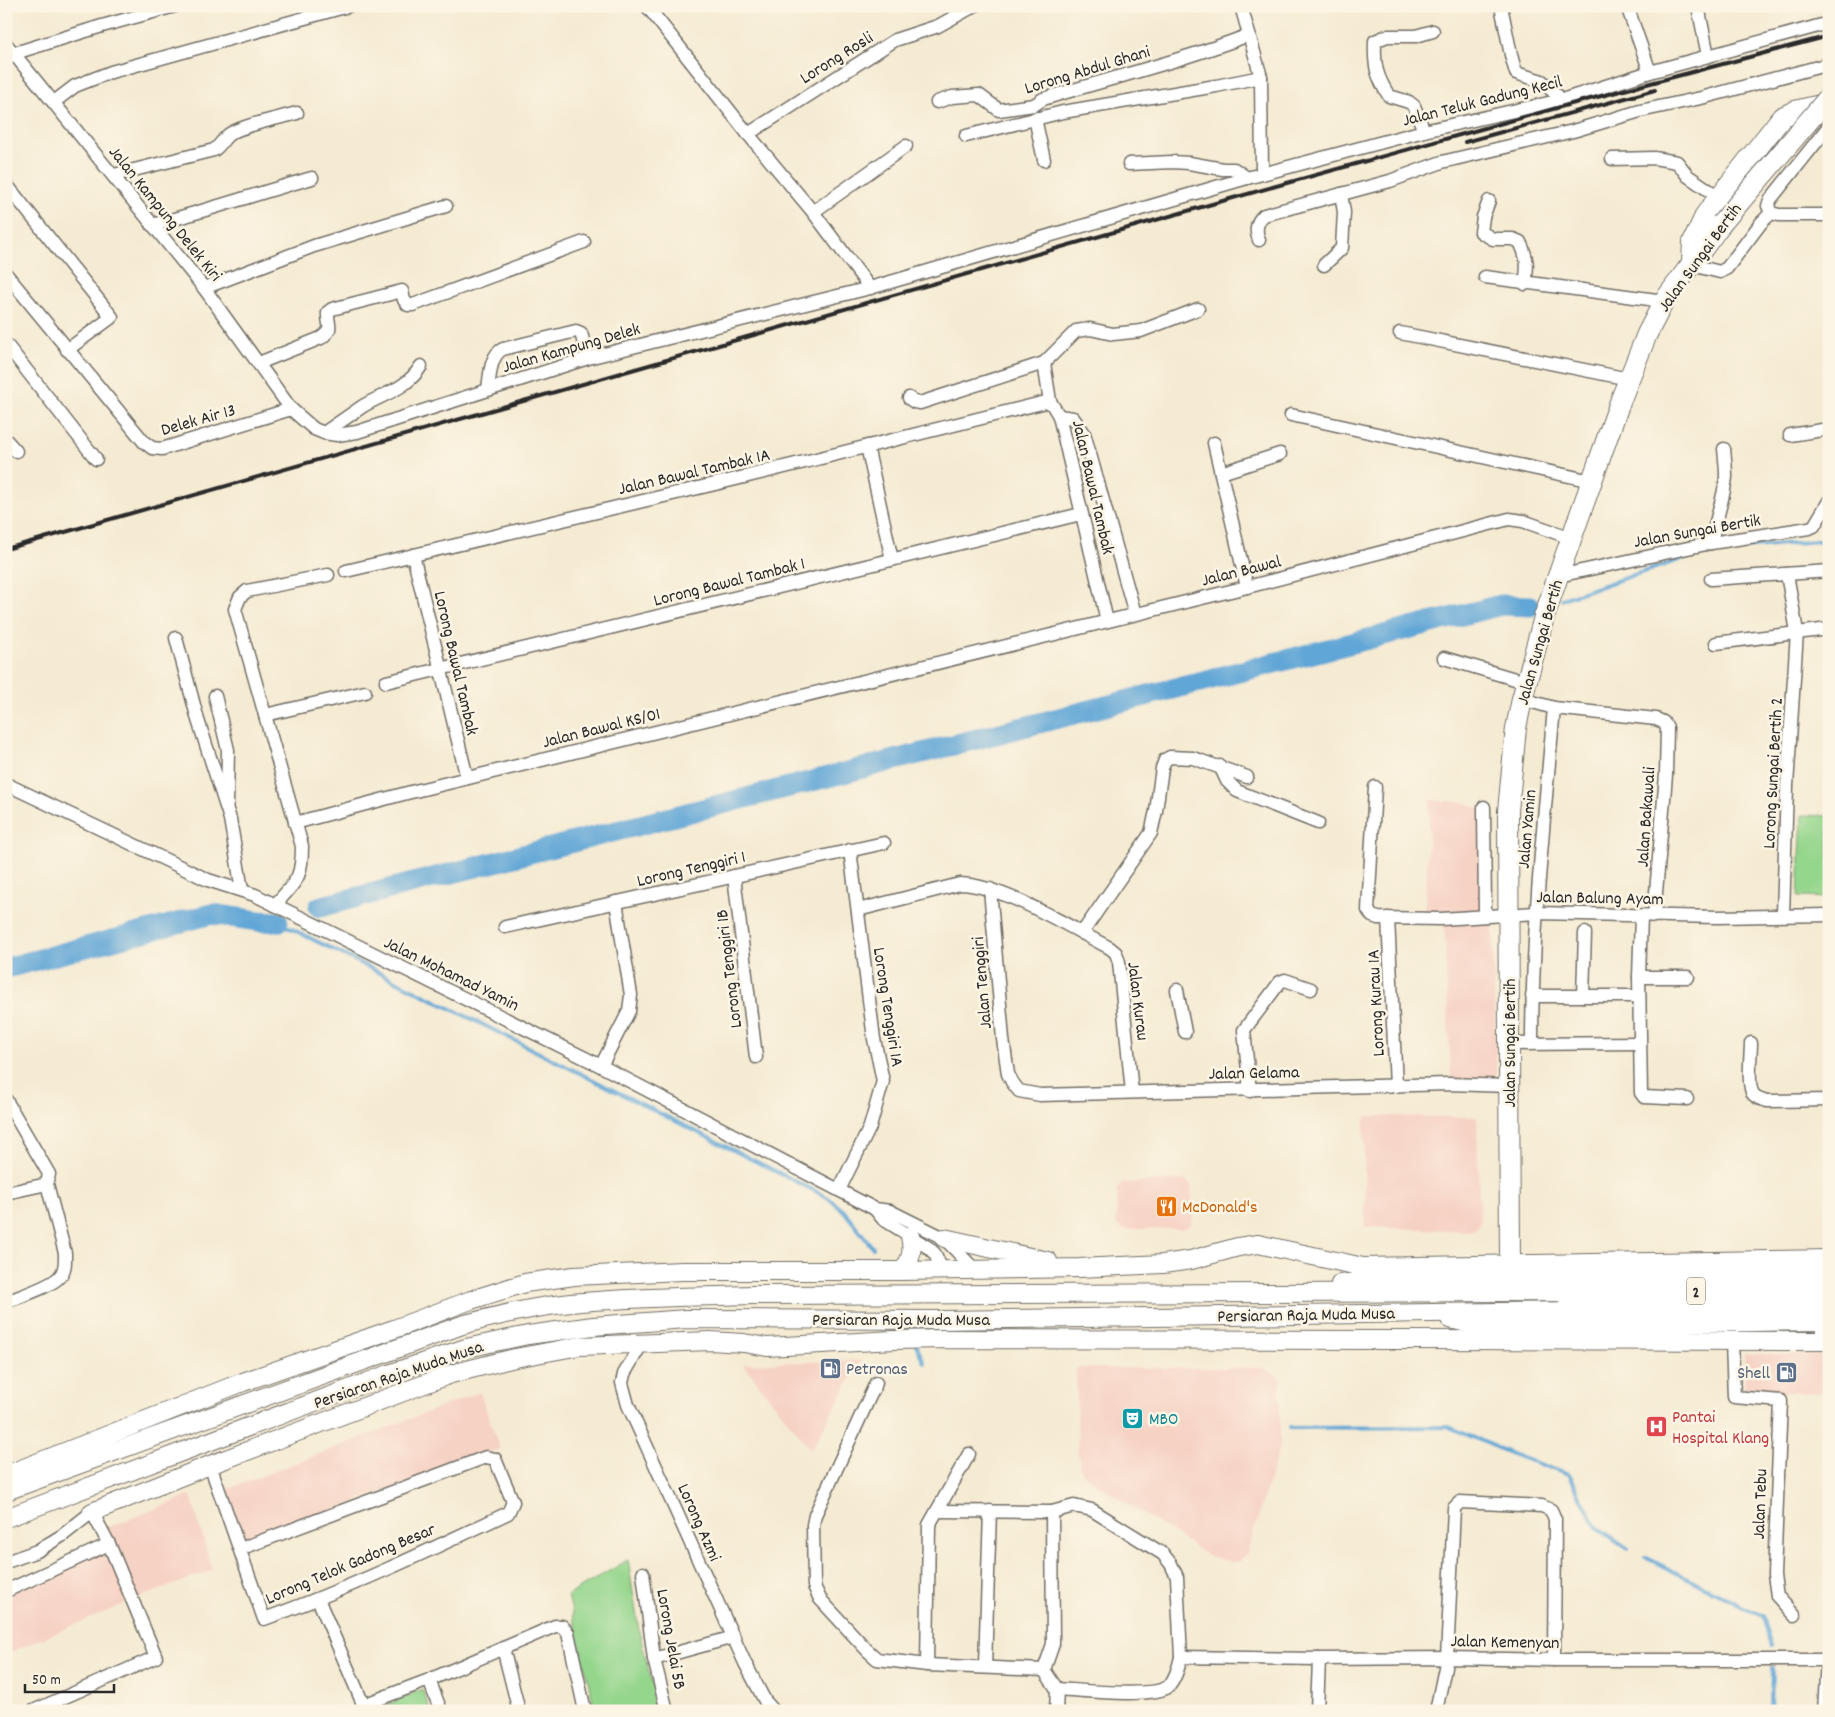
<svg xmlns="http://www.w3.org/2000/svg" width="1835" height="1717" viewBox="0 0 1835 1717" font-family="Dekko,sans-serif">
<style>
.built{fill:#f6d2c4}
.green{fill:#95d68d;stroke:#60805c}
.lines{fill:none;stroke-linecap:round;stroke-linejoin:round}
.stream{stroke:#60a6d6;stroke-width:4}
.river{stroke:#60a6d6;stroke-width:21}
.street-casing{stroke:#726e66;stroke-width:15}
.secondary-casing{stroke:#726e66;stroke-width:20}
.primary-casing{stroke:#726e66;stroke-width:22}
.highway-casing{stroke:#726e66;stroke-width:25}
.street{stroke:#fff;stroke-width:12}
.secondary{stroke:#fff;stroke-width:18}
.primary{stroke:#fff;stroke-width:20}
.highway{stroke:#fff;stroke-width:22}
.rail{stroke:#2b2b2b;stroke-width:4}
.primary-bridge-casing{stroke:#726e66;stroke-width:22;stroke-linecap:butt}
.primary-bridge{stroke:#fff;stroke-width:20}
.labels{text-anchor:middle;stroke-width:5;stroke-linejoin:round;paint-order:stroke}
.shield{fill:#fcf5e5;stroke:#6a6863;stroke-width:1}
.shield-label{font-size:16px;font-weight:bold;fill:#2b2b2b}
.street-label{font-size:18px;fill:#2b2b2b;stroke:#fcf5e5}
.food-label{font-size:18px;fill:#c56008;stroke:#fcf5e5;text-anchor:start}
.service-label{font-size:18px;fill:#4e5e75;stroke:#fcf5e5;text-anchor:start}
.health-label{font-size:18px;fill:#be3a42;stroke:#fcf5e5;text-anchor:start}
.culture-label{font-size:18px;fill:#0d838f;stroke:#fcf5e5;text-anchor:start}
</style>
<rect width="100%" height="100%" fill="#fcf5e5"/>
<filter id="ink" filterUnits="userSpaceOnUse"><feTurbulence type="fractalNoise" baseFrequency=".02" numOctaves="2"/><feDisplacementMap in="SourceGraphic" scale="10" xChannelSelector="R" yChannelSelector="G"/><feConvolveMatrix kernelMatrix="1 2 1 2 8 2 1 2 1" color-interpolation-filters="sRGB"/></filter>
<filter id="wash" filterUnits="userSpaceOnUse"><feTurbulence type="fractalNoise" baseFrequency=".0096" numOctaves="4" result="noise"/><feDisplacementMap in="SourceGraphic" scale="20" xChannelSelector="R" yChannelSelector="G"/><feGaussianBlur stdDeviation="1.12" result="paint"/><feColorMatrix in="noise" values="0 0 0 0 0 0 0 0 0 0 0 0 0 0 0 0 0 1.4 0 .05"/><feComposite in="paint" operator="in"/></filter>
<g filter="url(#wash)">
<rect width="100%" height="100%" fill="#f5ebd3"/>
<!-- built -->
<g class="built">
<path d="M 1430,800 L 1464,802 L 1491,814 L 1496,1081 L 1451,1080 L 1444,922 L 1424,922 Z"/>
<path d="M 1366,1116 L 1477,1117 L 1480,1223 L 1477,1228 L 1469,1231 L 1365,1227 L 1364,1122 Z"/>
<path d="M 1185,1180 L 1191,1185 L 1193,1220 L 1190,1226 L 1182,1229 L 1123,1229 L 1116,1224 L 1118,1189 L 1122,1183 Z"/>
<path d="M 1744,1354 L 1828,1354 L 1828,1393 L 1745,1392 Z"/>
<path d="M 861,1360 L 811,1450 L 743,1364 Z"/>
<path d="M 1076,1368 L 1263,1368 L 1280,1378 L 1280,1445 L 1247,1553 L 1240,1561 L 1231,1563 L 1207,1555 L 1089,1479 L 1084,1473 L 1080,1468 L 1078,1454 Z"/>
<path d="M 480,1392 L 500,1449 L 241,1544 L 223,1491 Z"/>
<path d="M 191,1495 L 212,1570 L 136,1599 L 6,1654 L 6,1595 L 114,1546 L 106,1528 Z"/>
</g>
<!-- green -->
<g class="green">
<path d="M 1802,815 L 1829,816 L 1829,898 L 1798,897 Z"/>
<path d="M 628,1560 L 639,1631 L 659,1711 L 595,1711 L 568,1595 Z"/>
<path d="M 422,1689 L 431,1711 L 376,1710 Z"/>
</g>
<g class="lines">
<!-- stream -->
<g class="stream">
<path d="M 1562,599 L 1706,551 L 1829,540"/>
<path d="M 278,922 L 827,1197 L 844,1211 L 873,1248"/>
<path d="M 916,1344 L 924,1363"/>
<path d="M 1290,1428 L 1449,1427 L 1512,1454 L 1568,1475 L 1598,1528 L 1627,1548"/>
<path d="M 1645,1557 L 1762,1616 L 1771,1646"/>
<path d="M 1771,1711 L 1772,1667"/>
</g>
<!-- river -->
<g class="river">
<path d="M 319,907 L 1501,605 L 1530,606"/>
<path d="M 6,968 L 212,914 L 258,921 L 278,922"/>
</g>
</g>
</g>
<g filter="url(#ink)">
<g class="lines">
<defs>
<g id="street">
<path d="M 647,6 L 748,134 L 813,212 L 870,288"/>
<path d="M 1241,6 L 1261,77 L 1262,174"/>
<path d="M 1501,6 L 1511,55 L 1516,73 L 1542,81 L 1562,100"/>
<path d="M 1627,6 L 1650,72"/>
<path d="M 1698,6 L 1708,56"/>
<path d="M 6,44 L 204,288 L 291,409 L 314,429 L 324,433 L 337,435 L 357,432 L 588,358 L 870,288 L 1247,178 L 1424,131 L 1562,100 L 1650,72 L 1829,23"/>
<path d="M 15,53 L 102,26 L 175,6"/>
<path d="M 54,102 L 75,86 L 111,72 L 348,6"/>
<path d="M 937,102 L 952,97 L 979,95 L 999,110 L 1034,105 L 1043,99 C 1112,78 1181,61 1249,35"/>
<path d="M 1035,118 L 1044,160"/>
<path d="M 1829,126 L 1770,200 L 1768,206 L 1771,213 L 1779,215 L 1829,215"/>
<path d="M 1424,131 L 1414,106 L 1409,102 L 1389,96 C 1376,76 1374,65 1375,41 L 1387,36 L 1416,36 L 1433,31"/>
<path d="M 748,134 L 895,40 L 938,26 L 974,6"/>
<path d="M 966,136 L 1063,112 L 1216,86 L 1261,77"/>
<path d="M 1612,159 L 1654,158 L 1677,162 L 1688,176 L 1720,198"/>
<path d="M 1129,164 L 1172,162 L 1189,163 L 1223,169 L 1234,169 L 1247,178"/>
<path d="M 114,175 L 214,150 C 220,146 221,142 227,136 C 237,126 281,118 297,113"/>
<path d="M 6,184 L 112,317 L 67,350"/>
<path d="M 1489,201 L 1483,217 L 1481,232 L 1493,239 L 1513,239 L 1520,242 C 1528,259 1528,266 1525,284"/>
<path d="M 813,212 L 906,146"/>
<path d="M 152,225 C 206,211 259,193 312,178"/>
<path d="M 1259,240 C 1255,231 1256,222 1264,215 L 1390,181 L 1442,162 L 1573,131 L 1640,111 L 1701,98 L 1829,64"/>
<path d="M 1324,265 L 1342,248 L 1344,212 L 1341,194"/>
<path d="M 1692,265 L 1720,272 L 1727,268 L 1761,223 L 1771,213"/>
<path d="M 6,274 L 144,442 L 152,448 L 162,449 L 291,409"/>
<path d="M 1485,277 L 1664,301"/>
<path d="M 204,288 L 314,246 L 446,206"/>
<path d="M 1400,333 L 1629,379"/>
<path d="M 6,344 L 96,459"/>
<path d="M 259,363 L 321,338 C 335,328 327,326 328,312 L 332,309 L 402,291 L 404,300 L 408,305 L 413,305 L 584,242"/>
<path d="M 1044,363 L 1050,401 L 1059,416 L 1107,621"/>
<path d="M 488,389 C 490,376 490,355 503,349 L 576,331 L 581,333 L 588,358"/>
<path d="M 909,398 L 914,402 L 920,403 L 1044,363 L 1076,331 L 1090,329 L 1113,334 L 1141,331 L 1198,309"/>
<path d="M 1291,415 L 1592,481"/>
<path d="M 1059,416 L 1073,418 L 1084,433 L 1135,614"/>
<path d="M 324,433 C 337,424 350,415 363,406 C 385,393 407,389 421,366"/>
<path d="M 1790,435 L 1829,429"/>
<path d="M 6,440 L 16,451"/>
<path d="M 1214,443 L 1247,587"/>
<path d="M 867,446 L 892,560"/>
<path d="M 1221,473 L 1280,454"/>
<path d="M 1711,543 C 1715,521 1724,499 1726,477 C 1726,468 1725,458 1724,449"/>
<path d="M 413,555 L 467,778"/>
<path d="M 346,571 L 732,480 L 1050,401"/>
<path d="M 1558,576 L 1711,543 L 1809,528 L 1814,526 L 1829,501"/>
<path d="M 1711,579 L 1829,571"/>
<path d="M 176,638 L 198,720 L 230,819 L 242,890"/>
<path d="M 1716,643 L 1829,629"/>
<path d="M 1444,658 L 1525,682"/>
<path d="M 386,682 L 1081,514"/>
<path d="M 215,696 L 228,750 L 227,804"/>
<path d="M 1522,699 L 1554,708 L 1656,719 L 1663,722 L 1667,727 L 1666,775 L 1654,916"/>
<path d="M 265,715 L 365,692"/>
<path d="M 1220,766 L 1227,781 L 1237,791 L 1318,823"/>
<path d="M 6,784 L 208,880 L 255,895 L 601,1066 L 875,1209 L 890,1211 L 944,1238 L 974,1269"/>
<path d="M 1375,787 L 1368,910 L 1372,916 L 1378,918 L 1441,919 L 1536,913 L 1717,917 L 1829,915"/>
<path d="M 1484,807 L 1485,916"/>
<path d="M 295,823 L 407,793 L 1247,587 L 1509,519 L 1523,521 L 1571,538"/>
<path d="M 734,876 L 756,1057"/>
<path d="M 990,889 L 1003,1039 L 1008,1074 L 1012,1082 L 1019,1091 L 1040,1095 L 1449,1084 L 1509,1086"/>
<path d="M 275,905 C 296,881 302,880 302,846 L 235,609 L 240,597 L 247,591 L 328,575"/>
<path d="M 858,910 L 960,884 C 1003,885 1071,928 1110,948 L 1116,953 L 1119,962 L 1132,1092"/>
<path d="M 1783,915 L 1787,786 L 1797,632 L 1787,574"/>
<path d="M 1641,916 L 1639,977 L 1641,1093 L 1644,1097 L 1687,1099"/>
<path d="M 1388,918 L 1396,1086"/>
<path d="M 505,927 L 884,843"/>
<path d="M 1082,933 L 1151,833 L 1156,811 L 1162,768 L 1165,760 L 1170,757 L 1193,758 L 1247,777"/>
<path d="M 1639,977 L 1688,977"/>
<path d="M 1177,990 L 1185,1032"/>
<path d="M 1532,996 L 1639,996"/>
<path d="M 1583,996 L 1585,933"/>
<path d="M 1532,1043 C 1532,931 1544,820 1554,708"/>
<path d="M 1751,1043 C 1751,1055 1747,1085 1753,1094 C 1757,1099 1762,1099 1767,1101 L 1829,1100"/>
<path d="M 1509,1044 L 1640,1043"/>
<path d="M 601,1066 L 629,1011 L 631,995 L 616,902"/>
<path d="M 1250,1091 L 1244,1030 L 1280,982 L 1285,980 L 1311,989"/>
<path d="M 6,1100 L 49,1174 L 47,1184 L 65,1253 C 65,1261 66,1270 60,1276 C 53,1286 18,1297 6,1302"/>
<path d="M 839,1190 L 870,1127 L 883,1081 L 874,1039 L 850,850"/>
<path d="M 6,1193 L 47,1184"/>
<path d="M 875,1209 L 883,1219 L 929,1248 L 935,1254 L 942,1270"/>
<path d="M 1732,1342 L 1734,1397 L 1781,1401 L 1774,1575 L 1777,1596 L 1794,1615"/>
<path d="M 642,1343 L 624,1374 L 622,1383 L 628,1405 L 745,1663 L 765,1701 L 774,1711"/>
<path d="M 876,1383 L 815,1515 L 813,1525 L 814,1586 L 820,1599 L 867,1650 L 877,1659 L 927,1665 L 1044,1670"/>
<path d="M 210,1465 L 264,1619 C 348,1589 428,1551 508,1513 L 513,1502 L 495,1459 L 486,1457 L 240,1549"/>
<path d="M 937,1511 L 1052,1512 L 1074,1506 L 1092,1510 L 1163,1554 L 1171,1564 L 1177,1577 L 1181,1657 C 1179,1666 1175,1679 1169,1686 C 1155,1699 1078,1690 1057,1689"/>
<path d="M 1052,1512 L 1053,1644 L 1044,1670 L 1057,1689"/>
<path d="M 6,1562 L 37,1551 L 63,1535 L 92,1512 L 109,1544 L 6,1591"/>
<path d="M 643,1573 L 654,1659 L 667,1711"/>
<path d="M 318,1599 L 366,1711"/>
<path d="M 503,1648 L 519,1711"/>
<path d="M 1181,1657 L 1319,1659 L 1447,1658 L 1554,1660 L 1829,1660"/>
<path d="M 654,1659 L 734,1637"/>
<path d="M 927,1665 L 929,1525 L 969,1454"/>
<path d="M 985,1667 L 990,1511"/>
<path d="M 429,1680 L 441,1711"/>
<path d="M 363,1705 L 429,1680 L 555,1626 L 562,1626 L 568,1633 L 585,1711"/>
<path d="M 33,1711 L 156,1657 L 109,1544"/>
<path d="M 1056,1711 L 1057,1689"/>
<path d="M 1317,1711 L 1319,1659"/>
<path d="M 1436,1711 L 1447,1658 L 1454,1508 L 1460,1502 L 1542,1506 L 1551,1510 L 1555,1519 L 1554,1660"/>
<path d="M 1824,1711 L 1827,1660"/>
</g>
<g id="secondary">
<path d="M 944,1238 L 1048,1261"/>
<path d="M 902,1271 C 912,1260 913,1250 910,1236"/>
<path d="M 1340,1284 L 1383,1279 L 1829,1273"/>
<path d="M 1450,1319 L 1480,1326 L 1829,1321"/>
<path d="M 6,1475 L 243,1382 L 394,1329 L 471,1300 L 525,1283 L 574,1276 L 682,1271 L 902,1271 L 1079,1268 L 1163,1264 L 1191,1260 L 1238,1247 L 1258,1244 L 1363,1267 L 1829,1259"/>
<path d="M 6,1491 L 462,1325 C 498,1315 534,1307 571,1303 C 631,1297 692,1297 753,1295 L 1564,1292"/>
<path d="M 92,1512 L 210,1465 L 451,1374 L 515,1358 L 580,1346 L 710,1341 L 744,1343 L 767,1347 L 894,1340 L 944,1339 L 1826,1341 L 1826,1321"/>
<path d="M 6,1518 L 389,1374 L 466,1348 L 528,1335 L 593,1326 L 686,1319 L 944,1320 L 1575,1311"/>
</g>
<g id="primary">
<path d="M 1692,261 L 1693,242 L 1706,214 L 1782,117 L 1795,111 L 1829,103"/>
<path d="M 1510,1264 L 1508,811 L 1516,728 L 1522,699 L 1544,617 L 1558,576 L 1621,399 L 1647,334 L 1664,301 L 1721,224"/>
</g>
<g id="highway">
<path d="M 1564,1292 L 1829,1289"/>
<path d="M 1575,1311 L 1829,1307"/>
</g>
</defs>
<!-- street casing -->
<use href="#street" class="street-casing"/>
<!-- secondary casing -->
<use href="#secondary" class="secondary-casing"/>
<!-- primary casing -->
<use href="#primary" class="primary-casing"/>
<!-- highway casing -->
<use href="#highway" class="highway-casing"/>
<!-- street -->
<use href="#street" class="street"/>
<!-- secondary -->
<use href="#secondary" class="secondary"/>
<!-- primary -->
<use href="#primary" class="primary"/>
<!-- highway -->
<use href="#highway" class="highway"/>
<!-- rail -->
<g class="rail">
<path d="M 1465,142 L 1655,90"/>
<path d="M 6,549 L 1226,200 L 1571,104 L 1829,36"/>
</g>
<defs>
<path id="primary-bridge" d="M 1721,224 L 1829,97"/>
</defs>
<!-- primary-bridge casing -->
<use href="#primary-bridge" class="primary-bridge-casing"/>
<!-- primary-bridge -->
<use href="#primary-bridge" class="primary-bridge"/>
</g>
</g>
<!-- icons -->
<defs>
<symbol id="restaurant-square" viewBox="-11 -11 22 22"><rect x="-9" y="-9" width="18" height="18" rx="4" fill="#e8710a" stroke="#fcf5e5"/><path d="M-5-6h1v4h1v-4h1v4h1v-4h1v5L-1.5 .5V6h-2V.5L-5-1ZM5-6V6H3V1.5H1.5Q1.5-4 5-6Z" fill="#fff"/></symbol>
<symbol id="fuel-square" viewBox="-11 -11 22 22"><rect x="-9" y="-9" width="18" height="18" rx="4" fill="#5c6f8a" stroke="#fcf5e5"/><path d="M-5.5-6h7V0h2V4h1.3V-2.5L3-4.5l.8-.8L6-3V5H2.5V1h-1V6h-7ZM-4.2-4.7v3.2H.2V-4.7Z" fill="#fff"/></symbol>
<symbol id="theatre-square" viewBox="-11 -11 22 22"><rect x="-9" y="-9" width="18" height="18" rx="4" fill="#0f9aa8" stroke="#fcf5e5"/><path d="M-5-5.5Q0-4 5-5.5V0Q5 5 0 6Q-5 5-5 0ZM-3.3-2.5H-1v1.5H-3.3ZM1-2.5H3.3v1.5H1ZM-2.8 1Q0 5.5 2.8 1Z" fill="#fff"/></symbol>
<symbol id="hospital-square" viewBox="-11 -11 22 22"><rect x="-9" y="-9" width="18" height="18" rx="4" fill="#e0444e" stroke="#fcf5e5"/><path d="M-5-5h3v3.5h4V-5h3V5h-3V1.5h-4V5h-3Z" fill="#fff"/></symbol>
</defs>
<g fill-rule="evenodd">
<use href="#restaurant-square" x="1154" y="1194" width="25" height="25"/>
<use href="#fuel-square" x="818" y="1356" width="25" height="25"/>
<use href="#fuel-square" x="1774" y="1360" width="25" height="25"/>
<use href="#theatre-square" x="1120" y="1406" width="25" height="25"/>
<use href="#hospital-square" x="1644" y="1414" width="25" height="25"/>
</g>
<g class="labels">
<!-- shield labels -->
<rect class="shield" x="1687" y="1277.5" width="18" height="27" rx="4"/>
<g class="shield-label">
<text x="1696" y="1297">2</text>
</g>
<!-- street labels -->
<g class="street-label">
<text transform="translate(836 57) rotate(-32)" y="6">Lorong Rosli</text>
<text transform="translate(1087 69) rotate(-17)" y="6">Lorong Abdul Ghani</text>
<text transform="translate(1482 100) rotate(-14)" y="6">Jalan Teluk Gadung Kecil</text>
<text transform="translate(166 213) rotate(51)" y="6">Jalan Kampung Delek Kiri</text>
<text transform="translate(1699 257) rotate(-54)" y="6">Jalan Sungai Bertih</text>
<text transform="translate(571 347) rotate(-16)" y="6">Jalan Kampung Delek</text>
<text transform="translate(198 419) rotate(-16)" y="6">Delek Air 13</text>
<text transform="translate(694 471) rotate(-13)" y="6">Jalan Bawal Tambak 1A</text>
<text transform="translate(1094 487) rotate(77)" y="6">Jalan Bawal Tambak</text>
<text transform="translate(1697 530) rotate(-10)" y="6">Jalan Sungai Bertik</text>
<text transform="translate(1241 570) rotate(-14)" y="6">Jalan Bawal</text>
<text transform="translate(729 581) rotate(-14)" y="6">Lorong Bawal Tambak 1</text>
<text transform="translate(1539 642) rotate(-74)" y="6">Jalan Sungai Bertih</text>
<text transform="translate(457 663) rotate(77)" y="6">Lorong Bawal Tambak</text>
<text transform="translate(601 727) rotate(-14)" y="6">Jalan Bawal KS/01</text>
<text transform="translate(1772 773) rotate(-87)" y="6">Lorong Sungai Bertih 2</text>
<text transform="translate(1645 817) rotate(-86)" y="6">Jalan Bakawali</text>
<text transform="translate(1526 829) rotate(-85)" y="6">Jalan Yamin</text>
<text transform="translate(691 868) rotate(-13)" y="6">Lorong Tenggiri 1</text>
<text transform="translate(1600 897) rotate(1)" y="6">Jalan Balung Ayam</text>
<text transform="translate(728 969) rotate(-97)" y="6">Lorong Tenggiri 1B</text>
<text transform="translate(452 973) rotate(26)" y="6">Jalan Mohamad Yamin</text>
<text transform="translate(981 983) rotate(-95)" y="6">Jalan Tenggiri</text>
<text transform="translate(1139 1001) rotate(83)" y="6">Jalan Kurau</text>
<text transform="translate(1375 1003) rotate(-93)" y="6">Lorong Kurau 1A</text>
<text transform="translate(889 1007) rotate(81)" y="6">Lorong Tenggiri 1A</text>
<text transform="translate(1509 1043) rotate(-90)" y="6">Jalan Sungai Bertih</text>
<text transform="translate(1254 1072) rotate(-1)" y="6">Jalan Gelama</text>
<text transform="translate(1306 1314) rotate(-1)" y="6">Persiaran Raja Muda Musa</text>
<text x="901" y="1325">Persiaran Raja Muda Musa</text>
<text transform="translate(398 1374) rotate(-19)" y="6">Persiaran Raja Muda Musa</text>
<text transform="translate(1759 1504) rotate(-88)" y="6">Jalan Tebu</text>
<text transform="translate(700 1522) rotate(66)" y="6">Lorong Azmi</text>
<text transform="translate(350 1563) rotate(-23)" y="6">Lorong Telok Gadong Besar</text>
<text transform="translate(672 1639) rotate(80)" y="6">Lorong Jelai 5B</text>
<text transform="translate(1505 1641) rotate(1)" y="6">Jalan Kemenyan</text>
</g>
<!-- food labels -->
<g class="food-label">
<text x="1182" y="1212">McDonald's</text>
</g>
<!-- service labels -->
<g class="service-label">
<text x="846" y="1374">Petronas</text>
<text x="1770" y="1378" text-anchor="end">Shell</text>
</g>
<!-- health labels -->
<g class="health-label">
<text x="1672" y="1422">Pantai<tspan x="1672" dy="21">Hospital Klang</tspan></text>
</g>
<!-- culture labels -->
<g class="culture-label">
<text x="1149" y="1424">MBO</text>
</g>
</g>
<!-- margin -->
<rect width="1835" height="1717" fill="none" stroke="#fcf5e5" stroke-width="25"/>
<!-- scale -->
<path d="M25 1684v8h89v-8" fill="none" stroke="#2b2b2b" stroke-width="2.5"/>
<text x="32" y="1684" font-size="15" fill="#2b2b2b" stroke="#fcf5e5" stroke-width="4" paint-order="stroke">50 m</text>
</svg>
